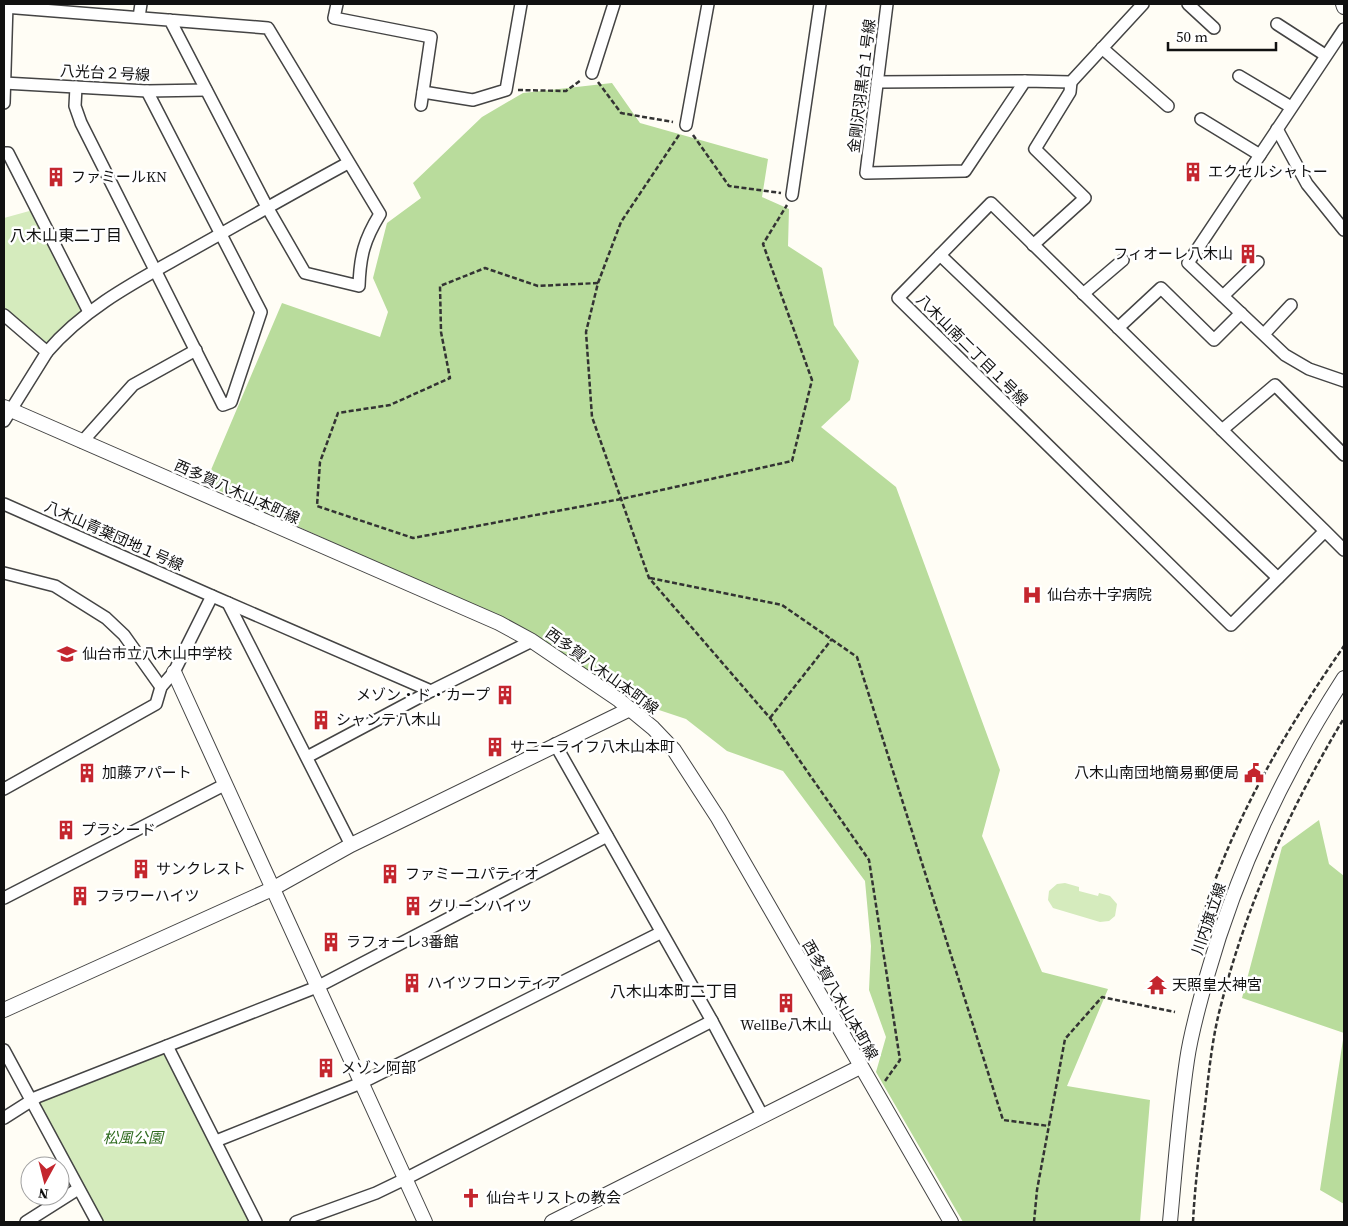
<svg xmlns="http://www.w3.org/2000/svg" width="1348" height="1226" viewBox="0 0 1348 1226" font-family="'Source Serif 4','Noto Sans JP',serif">
<style>
.green{fill:#d5ebbd}
.forest{fill:#b9dc9c}
.lines{fill:none;stroke-linecap:round;stroke-linejoin:round}
.minor-casing{stroke:#444;stroke-width:14}
.tertiary-casing{stroke:#444;stroke-width:16}
.path{stroke:#333;stroke-width:2.5;stroke-dasharray:5 2.5;stroke-linecap:butt}
.minor{stroke:#fff;stroke-width:11}
.tertiary{stroke:#fff;stroke-width:14}
.labels{text-anchor:middle;stroke-width:5;stroke-linejoin:round;paint-order:stroke}
.street-label{font-size:15px;fill:#111;stroke:#fff}
.poi-label{font-size:15px;fill:#111;stroke:#fff;text-anchor:start}
.park-label{font-size:15px;font-style:italic;fill:#2f6b1f;stroke:#fff}
.neighbourhood-label{font-size:16px;fill:#111;stroke:#fff}
</style>
<rect width="100%" height="100%" fill="#fffdf5"/>
<!-- green -->
<g class="green">
<path d="M 33,210 L 85,311 L 48,346 L 4,311 L 4,218 Z"/>
<path d="M 1065,883 L 1079,887 L 1079,891 L 1098,896 L 1099,893 L 1110,896 L 1117,904 L 1115,916 L 1109,921 L 1100,922 L 1053,908 L 1048,900 L 1049,891 L 1057,884 Z"/>
<path d="M 166,1052 L 252,1222 L 102,1222 L 37,1102 Z"/>
</g>
<!-- forest -->
<g class="forest">
<path d="M 612,83 L 640,123 L 768,159 L 762,197 L 789,209 L 788,246 L 822,268 L 834,325 L 859,361 L 850,400 L 821,427 L 896,487 L 1000,770 L 982,836 L 1042,972 L 1108,989 L 1067,1086 L 1150,1100 L 1140,1222 L 963,1222 L 876,1072 L 886,1037 L 869,990 L 871,946 L 865,881 L 783,771 L 727,751 L 686,719 L 641,704 L 593,678 L 527,631 L 205,484 L 282,303 L 380,337 L 388,312 L 373,278 L 387,223 L 421,198 L 413,183 L 482,117 L 523,93 Z"/>
<path d="M 1319,820 L 1329,864 L 1344,876 L 1344,1204 L 1320,1190 L 1344,1033 L 1242,998 L 1282,847 Z"/>
</g>
<g class="lines">
<defs>
<g id="minor">
<path d="M 337,4 L 334,18 L 431,37 L 421,105"/>
<path d="M 887,4 L 866,173 L 965,171 L 1025,81 L 1071,82 L 1143,4"/>
<path d="M 1188,4 L 1214,28"/>
<path d="M 4,7 L 268,28 L 380,214 C 364,240 360,256 359,286 L 305,273 L 267,207 L 170,20"/>
<path d="M 139,17 L 141,4"/>
<path d="M 1277,24 L 1325,55"/>
<path d="M 1344,29 L 1188,263 L 1285,355 L 1309,369 L 1344,381"/>
<path d="M 1102,48 L 1168,106"/>
<path d="M 592,73 L 614,4"/>
<path d="M 1239,76 L 1291,107"/>
<path d="M 877,82 L 1025,81"/>
<path d="M 4,83 L 147,91 L 206,90"/>
<path d="M 76,87 L 75,106 L 81,123 L 223,405 L 231,402 L 261,312 L 147,91"/>
<path d="M 423,92 L 473,100 L 506,90 L 521,4"/>
<path d="M 4,103 L 7,4"/>
<path d="M 1201,119 L 1260,155"/>
<path d="M 686,125 L 708,4"/>
<path d="M 1277,129 L 1307,184 L 1344,230"/>
<path d="M 4,153 L 8,153 L 89,312"/>
<path d="M 792,195 L 820,4"/>
<path d="M 1033,245 L 1085,198 L 1035,149 L 1070,92 L 1071,82"/>
<path d="M 940,255 L 1278,578"/>
<path d="M 1083,294 L 1123,260"/>
<path d="M 1223,296 L 1258,262"/>
<path d="M 4,315 L 47,352 L 4,421"/>
<path d="M 1118,328 L 1161,288 L 1214,340 L 1241,313"/>
<path d="M 1264,334 L 1291,305"/>
<path d="M 47,352 C 86,306 141,279 192,250 C 244,221 296,191 348,163"/>
<path d="M 1222,430 L 1275,385 L 1344,455"/>
<path d="M 82,442 L 133,385 L 196,350"/>
<path d="M 4,504 L 212,596"/>
<path d="M 1325,531 L 1231,625 L 898,298 L 991,203 L 1325,531 L 1344,550"/>
<path d="M 4,573 L 55,586 L 106,618 L 124,635 L 161,687"/>
<path d="M 228,603 L 351,845"/>
<path d="M 555,744 L 712,1021 L 762,1115"/>
<path d="M 307,757 L 431,691 L 532,641"/>
<path d="M 4,789 L 156,704 L 161,687 L 174,672 L 212,596 L 431,691"/>
<path d="M 4,898 L 224,785"/>
<path d="M 167,1046 L 256,1222"/>
<path d="M 4,1050 L 97,1222"/>
<path d="M 4,1118 L 37,1097 L 317,987 L 607,836"/>
<path d="M 216,1141 L 361,1083 L 660,933"/>
<path d="M 26,1222 L 78,1189"/>
<path d="M 296,1222 L 376,1193 L 405,1179 L 712,1021"/>
</g>
<g id="tertiary">
<path d="M 1343,4 L 1344,7"/>
<path d="M 4,407 L 499,623 L 532,641 L 619,700 L 653,728 L 674,750 L 718,818 L 951,1222"/>
<path d="M 174,672 L 425,1222"/>
<path d="M 4,1010 L 272,889 L 351,845 L 630,709"/>
<path d="M 552,1222 L 860,1067"/>
<path d="M 1170,1222 C 1175,1168 1179,1114 1187,1060 C 1191,1032 1199,1004 1207,976 C 1237,870 1284,771 1344,678"/>
</g>
</defs>
<!-- minor casing -->
<use href="#minor" class="minor-casing"/>
<!-- tertiary casing -->
<use href="#tertiary" class="tertiary-casing"/>
<!-- path -->
<g class="path">
<path d="M 598,82 L 621,113 L 673,122"/>
<path d="M 518,90 L 566,91 L 581,80"/>
<path d="M 679,135 L 621,222 L 598,283 L 586,332 L 592,417 L 649,578 L 770,718 L 869,860 L 900,1060 L 885,1081"/>
<path d="M 693,135 L 729,186 L 781,193"/>
<path d="M 598,283 L 538,286 L 485,268 L 440,286 L 441,332 L 450,378 L 390,405 L 338,413 L 320,462 L 317,506 L 413,538 L 621,499 L 792,461 L 812,380 L 763,244 L 787,205"/>
<path d="M 650,578 L 782,605 L 857,657 L 1003,1120 L 1049,1126"/>
<path d="M 770,718 L 832,639"/>
<path d="M 1193,950 C 1221,840 1280,738 1344,646"/>
<path d="M 1034,1222 L 1037,1190 L 1065,1039 L 1102,997 L 1175,1012"/>
<path d="M 1193,1222 C 1195,1183 1200,1145 1205,1106 C 1209,1072 1212,1038 1221,1005 C 1247,903 1290,808 1344,718"/>
</g>
<!-- minor -->
<use href="#minor" class="minor"/>
<!-- tertiary -->
<use href="#tertiary" class="tertiary"/>
</g>
<!-- icons -->
<defs>
<symbol id="building-bare" viewBox="-9 -9 18 18"><path d="M-4-6H4V6H1V3H-1V6H-4ZM-2.5-4.3h1.7v1.8h-1.7ZM.8-4.3h1.7v1.8H.8ZM-2.5-1h1.7V.8h-1.7ZM.8-1h1.7V.8H.8Z" fill="#c4262e" stroke="#fff" stroke-width="2.5" paint-order="stroke"/></symbol>
<symbol id="hospital-bare" viewBox="-9 -9 18 18"><path d="M-5-5h3v3.5h4V-5h3V5h-3V1.5h-4V5h-3Z" fill="#c4262e" stroke="#fff" stroke-width="2.5" paint-order="stroke"/></symbol>
<symbol id="school-bare" viewBox="-9 -9 18 18"><path d="M0-5L7-2L0 1L-7-2ZM-4 1L0 2.5L4 1V4Q0 6-4 4Z" fill="#c4262e" stroke="#fff" stroke-width="2.5" paint-order="stroke"/></symbol>
<symbol id="civic-bare" viewBox="-9 -9 18 18"><path d="M-.6-6.5H3V-4.5H.6V-3L4-1V1h2V6H-6V1h2V-1L-.6-3ZM-1.2 2.5V6h2.4V2.5Z" fill="#c4262e" stroke="#fff" stroke-width="2.5" paint-order="stroke"/></symbol>
<symbol id="temple-bare" viewBox="-9 -9 18 18"><path d="M0-6L5-2H3V0L6.5 2.5H4V6H1.5V3h-3V6H-4V2.5H-6.5L-3 0V-2H-5Z" fill="#c4262e" stroke="#fff" stroke-width="2.5" paint-order="stroke"/></symbol>
<symbol id="church-bare" viewBox="-9 -9 18 18"><path d="M-1.2-6h2.4v3.5h3.3v2.4h-3.3V6h-2.4V-.1h-3.3v-2.4h3.3Z" fill="#c4262e" stroke="#fff" stroke-width="2.5" paint-order="stroke"/></symbol>
</defs>
<g fill-rule="evenodd">
<use href="#building-bare" x="1179" y="158" width="28" height="28"/>
<use href="#building-bare" x="42" y="163" width="28" height="28"/>
<use href="#building-bare" x="1234" y="240" width="28" height="28"/>
<use href="#hospital-bare" x="1018" y="581" width="28" height="28"/>
<use href="#school-bare" x="53" y="640" width="28" height="28"/>
<use href="#building-bare" x="491" y="681" width="28" height="28"/>
<use href="#building-bare" x="307" y="706" width="28" height="28"/>
<use href="#building-bare" x="481" y="733" width="28" height="28"/>
<use href="#building-bare" x="73" y="759" width="28" height="28"/>
<use href="#civic-bare" x="1240" y="759" width="28" height="28"/>
<use href="#building-bare" x="52" y="816" width="28" height="28"/>
<use href="#building-bare" x="127" y="855" width="28" height="28"/>
<use href="#building-bare" x="376" y="860" width="28" height="28"/>
<use href="#building-bare" x="66" y="882" width="28" height="28"/>
<use href="#building-bare" x="399" y="892" width="28" height="28"/>
<use href="#building-bare" x="317" y="928" width="28" height="28"/>
<use href="#building-bare" x="398" y="969" width="28" height="28"/>
<use href="#temple-bare" x="1143" y="971" width="28" height="28"/>
<use href="#building-bare" x="772" y="989" width="28" height="28"/>
<use href="#building-bare" x="312" y="1054" width="28" height="28"/>
<use href="#church-bare" x="457" y="1184" width="28" height="28"/>
</g>
<g class="labels">
<!-- street labels -->
<g class="street-label">
<text transform="translate(105 73) rotate(3)" y="5">八光台２号線</text>
<text transform="translate(862 86) rotate(-83)" y="5">金剛沢羽黒台１号線</text>
<text transform="translate(972 350) rotate(45)" y="5">八木山南二丁目１号線</text>
<text transform="translate(237 492) rotate(24)" y="5">西多賀八木山本町線</text>
<text transform="translate(114 536) rotate(24)" y="5">八木山青葉団地１号線</text>
<text transform="translate(602 671) rotate(36)" y="5">西多賀八木山本町線</text>
<text transform="translate(1209 919) rotate(-71)" y="5">川内旗立線</text>
<text transform="translate(840 1000) rotate(60)" y="5">西多賀八木山本町線</text>
</g>
<!-- poi labels -->
<g class="poi-label">
<text x="1208" y="177">エクセルシャトー</text>
<text x="71" y="182">ファミールKN</text>
<text x="1233" y="259" text-anchor="end">フィオーレ八木山</text>
<text x="1047" y="600">仙台赤十字病院</text>
<text x="82" y="659">仙台市立八木山中学校</text>
<text x="490" y="700" text-anchor="end">メゾン・ド・カープ</text>
<text x="336" y="725">シャンテ八木山</text>
<text x="510" y="752">サニーライフ八木山本町</text>
<text x="102" y="778">加藤アパート</text>
<text x="1239" y="778" text-anchor="end">八木山南団地簡易郵便局</text>
<text x="81" y="835">プラシード</text>
<text x="156" y="874">サンクレスト</text>
<text x="405" y="879">ファミーユパティオ</text>
<text x="95" y="901">フラワーハイツ</text>
<text x="428" y="911">グリーンハイツ</text>
<text x="346" y="947">ラフォーレ3番館</text>
<text x="427" y="988">ハイツフロンティア</text>
<text x="1172" y="990">天照皇大神宮</text>
<text x="786" y="1030" text-anchor="middle">WellBe八木山</text>
<text x="341" y="1073">メゾン阿部</text>
<text x="486" y="1203">仙台キリストの教会</text>
</g>
<!-- park labels -->
<g class="park-label">
<text x="133" y="1143">松風公園</text>
</g>
<!-- neighbourhood labels -->
<g class="neighbourhood-label">
<text x="66" y="241">八木山東二丁目</text>
<text x="674" y="997">八木山本町二丁目</text>
</g>
</g>
<!-- border -->
<rect width="1348" height="1226" fill="none" stroke="#111111" stroke-width="10"/>
<!-- north arrow -->
<g transform="translate(45 1181) rotate(187)"><circle r="24" fill="#ffffff" stroke="#a0a0a0"/>
<path d="M0-4L9 19L0 12L-9 19Z" fill="#c4262e"/>
<text y="-8" font-size="14" font-weight="bold" text-anchor="middle" fill="#111111">N</text>
</g>
<!-- scale -->
<path d="M1168 42v8h108v-8" fill="none" stroke="#111111" stroke-width="2.5"/>
<text x="1176" y="42" font-size="15" fill="#111111" stroke="#ffffff" stroke-width="4" paint-order="stroke">50 m</text>
</svg>
